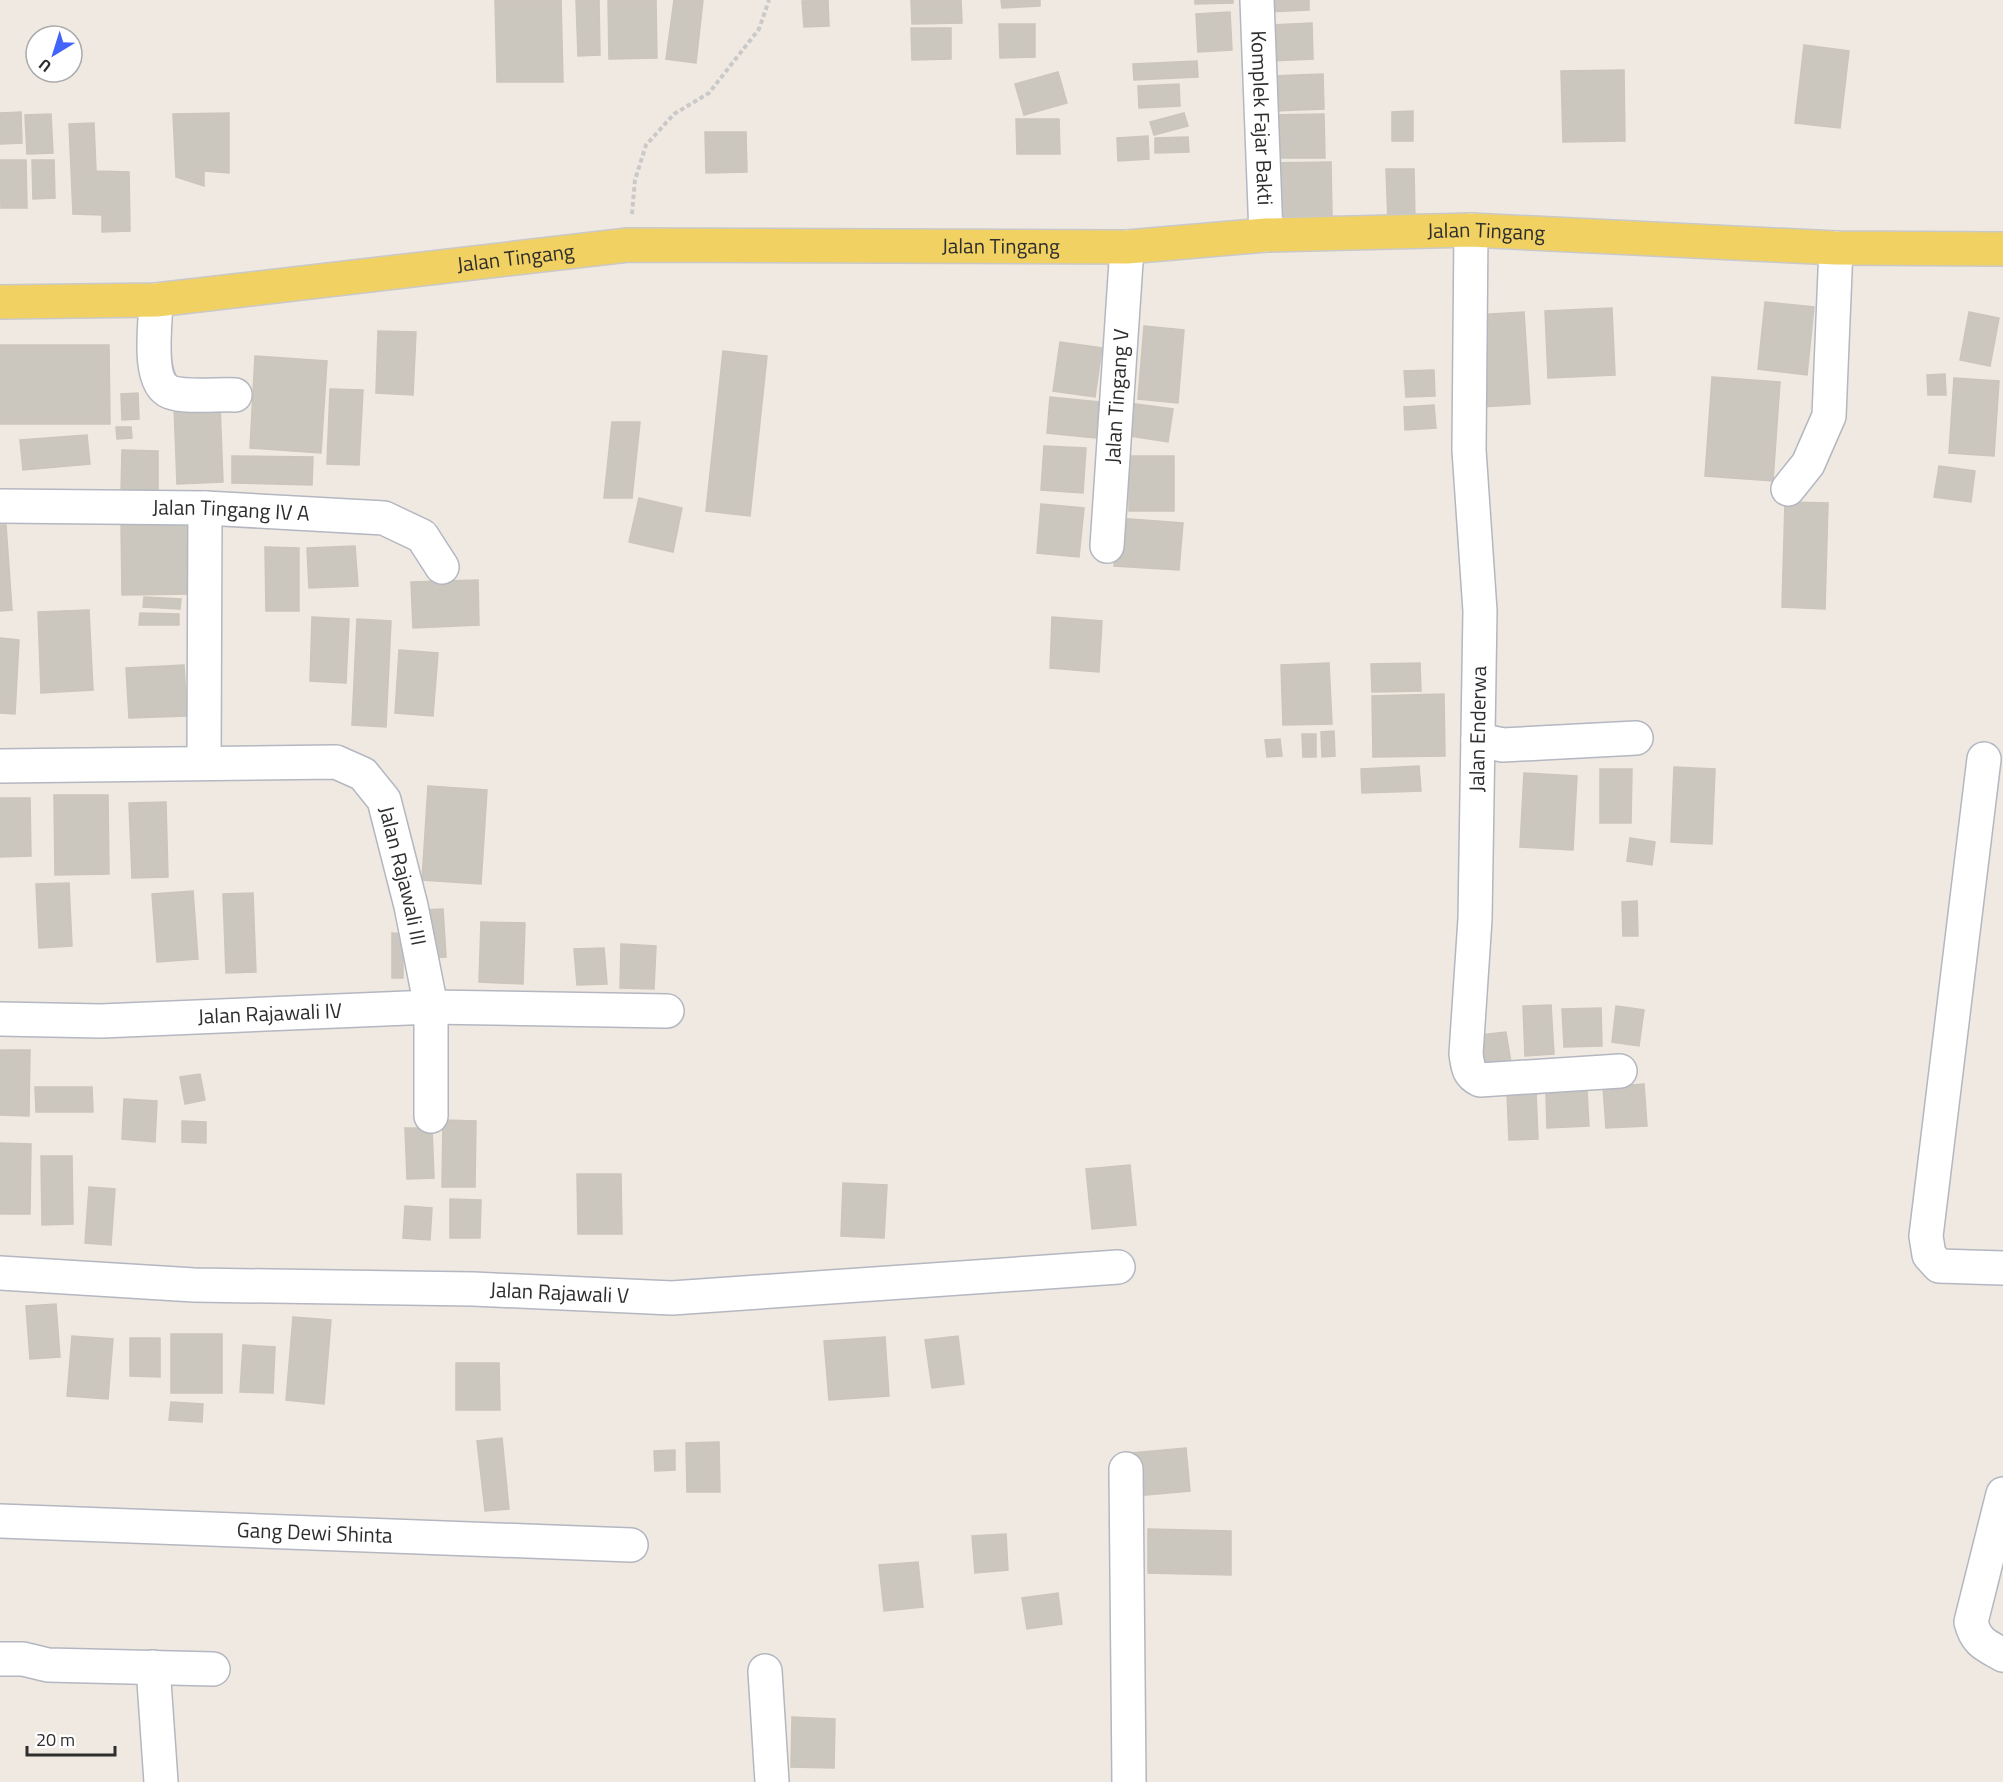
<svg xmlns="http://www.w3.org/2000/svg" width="2003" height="1782" viewBox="0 0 2003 1782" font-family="'Titillium Web',sans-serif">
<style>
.building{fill:#cbc7bf;stroke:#cbc5ba;stroke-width:1.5}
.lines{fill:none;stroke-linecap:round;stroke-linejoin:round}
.minor-casing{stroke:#b4b7c1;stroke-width:36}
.major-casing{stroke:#c9c9c9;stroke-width:36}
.path{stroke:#c9c9c9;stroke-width:4;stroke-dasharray:4.5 3;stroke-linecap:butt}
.minor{stroke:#fff;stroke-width:33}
.major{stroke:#f2d163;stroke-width:33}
.labels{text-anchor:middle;stroke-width:6;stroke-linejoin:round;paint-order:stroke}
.street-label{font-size:21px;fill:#2e2e2e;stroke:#fff}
</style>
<rect width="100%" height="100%" fill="#efe9e1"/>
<!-- building -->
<g class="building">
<path d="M 495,0 L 561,0 L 563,82 L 497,82 Z"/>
<path d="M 576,0 L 599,0 L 600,55 L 578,56 Z"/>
<path d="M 608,0 L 656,0 L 657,58 L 609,59 Z"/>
<path d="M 674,0 L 703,0 L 696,63 L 666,59 Z"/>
<path d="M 828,0 L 829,26 L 804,27 L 802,1 Z"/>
<path d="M 911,0 L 961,0 L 962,23 L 912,24 Z"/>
<path d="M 1001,0 L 1040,0 L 1040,6 L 1002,8 Z"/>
<path d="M 1195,0 L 1233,0 L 1233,3 L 1195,4 Z"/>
<path d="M 1264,0 L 1309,0 L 1309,10 L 1264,12 Z"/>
<path d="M 1230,12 L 1232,50 L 1198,52 L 1196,14 Z"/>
<path d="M 1312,23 L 1313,59 L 1270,61 L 1268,25 Z"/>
<path d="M 999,24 L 1035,24 L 1035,57 L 1000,58 Z"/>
<path d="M 911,28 L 951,28 L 951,59 L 912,60 Z"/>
<path d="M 1804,45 L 1849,51 L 1840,128 L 1795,123 Z"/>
<path d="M 1197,61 L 1198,77 L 1134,80 L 1133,64 Z"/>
<path d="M 1624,70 L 1625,141 L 1563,142 L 1561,71 Z"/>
<path d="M 1058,72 L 1067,103 L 1024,115 L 1015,84 Z"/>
<path d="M 1323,74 L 1324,109 L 1274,111 L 1272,76 Z"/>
<path d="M 1179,84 L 1180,106 L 1139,108 L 1138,86 Z"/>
<path d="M 1413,111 L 1413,141 L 1392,141 L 1392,112 Z"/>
<path d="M 21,112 L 22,143 L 0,144 L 0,113 Z"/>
<path d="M 229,113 L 229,173 L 204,171 L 204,186 L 176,177 L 173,114 Z"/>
<path d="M 1184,113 L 1188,126 L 1154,135 L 1150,122 Z"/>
<path d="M 51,114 L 53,153 L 27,154 L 25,115 Z"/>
<path d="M 1324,114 L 1325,158 L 1271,158 L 1270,115 Z"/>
<path d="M 1016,119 L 1059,119 L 1060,154 L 1017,154 Z"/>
<path d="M 94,123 L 96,171 L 129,172 L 130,231 L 102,232 L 102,215 L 73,214 L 69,124 Z"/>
<path d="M 705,132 L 746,132 L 747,172 L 706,173 Z"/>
<path d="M 1148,136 L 1149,159 L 1118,161 L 1117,138 Z"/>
<path d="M 1188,137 L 1189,152 L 1155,153 L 1155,138 Z"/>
<path d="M 0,160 L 26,160 L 27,208 L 1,208 Z"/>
<path d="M 32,160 L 54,160 L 55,198 L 33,199 Z"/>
<path d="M 1331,162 L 1332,216 L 1268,217 L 1267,163 Z"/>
<path d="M 1386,169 L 1414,169 L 1415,221 L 1388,221 Z"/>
<path d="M 1765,302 L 1814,307 L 1807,375 L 1758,369 Z"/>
<path d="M 1612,308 L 1615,375 L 1548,378 L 1545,311 Z"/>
<path d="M 1524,312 L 1530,404 L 1481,407 L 1475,315 Z"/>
<path d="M 1969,312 L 1999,318 L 1990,366 L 1960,360 Z"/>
<path d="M 1144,326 L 1184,330 L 1178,403 L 1138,399 Z"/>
<path d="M 378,331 L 416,332 L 413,395 L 376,393 Z"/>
<path d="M 1060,342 L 1102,348 L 1095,397 L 1053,391 Z"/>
<path d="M 0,345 L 109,345 L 110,424 L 0,424 Z"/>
<path d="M 723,351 L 767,356 L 750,516 L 706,511 Z"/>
<path d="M 255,356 L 327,361 L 321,453 L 250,448 Z"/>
<path d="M 1434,370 L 1435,396 L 1406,397 L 1404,371 Z"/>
<path d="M 1945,374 L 1946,395 L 1928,395 L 1927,375 Z"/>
<path d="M 1712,377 L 1780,382 L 1773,481 L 1705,476 Z"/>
<path d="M 1954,378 L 1999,381 L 1994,456 L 1949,453 Z"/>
<path d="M 330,389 L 363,390 L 359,465 L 327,464 Z"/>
<path d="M 138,393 L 139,419 L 122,420 L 121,394 Z"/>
<path d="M 1050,397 L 1099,402 L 1096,438 L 1047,433 Z"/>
<path d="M 1128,403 L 1173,409 L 1168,442 L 1124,435 Z"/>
<path d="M 220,404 L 223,482 L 177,484 L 174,405 Z"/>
<path d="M 1434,405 L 1436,428 L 1405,430 L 1404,407 Z"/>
<path d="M 612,422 L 640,422 L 632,498 L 604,498 Z"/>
<path d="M 116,427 L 131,427 L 132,438 L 117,439 Z"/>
<path d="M 87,435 L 90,464 L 23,470 L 20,440 Z"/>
<path d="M 1044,446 L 1086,448 L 1083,493 L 1041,490 Z"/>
<path d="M 122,450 L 158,451 L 158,493 L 121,493 Z"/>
<path d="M 232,456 L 313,457 L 312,485 L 232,483 Z"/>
<rect x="1129" y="456" width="45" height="55"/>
<path d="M 1939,466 L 1975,471 L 1971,502 L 1934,497 Z"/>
<path d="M 639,498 L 682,508 L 673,552 L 629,542 Z"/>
<path d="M 1785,502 L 1828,503 L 1825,609 L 1782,607 Z"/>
<path d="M 1041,504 L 1084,508 L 1079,557 L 1037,553 Z"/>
<path d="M 1117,518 L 1183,523 L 1179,570 L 1114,566 Z"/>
<path d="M 121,521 L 189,521 L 190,594 L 122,595 Z"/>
<path d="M 0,525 L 6,525 L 12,610 L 0,611 Z"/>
<path d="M 355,546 L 358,586 L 309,588 L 307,548 Z"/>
<path d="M 265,547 L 299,548 L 299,611 L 266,611 Z"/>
<path d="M 478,580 L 479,625 L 413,628 L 411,582 Z"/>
<path d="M 144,597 L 181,599 L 180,609 L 143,607 Z"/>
<path d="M 89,610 L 93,690 L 41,693 L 38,612 Z"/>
<path d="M 140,613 L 179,614 L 179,625 L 139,625 Z"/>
<path d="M 312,617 L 349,619 L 346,683 L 310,681 Z"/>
<path d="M 1052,617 L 1102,621 L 1099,672 L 1050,668 Z"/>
<path d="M 357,619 L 391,621 L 386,727 L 352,725 Z"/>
<path d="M 0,638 L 19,640 L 15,714 L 0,713 Z"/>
<path d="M 399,650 L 438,653 L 433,716 L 395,713 Z"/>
<path d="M 1329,663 L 1332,724 L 1283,725 L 1281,665 Z"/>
<path d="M 1420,663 L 1421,691 L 1372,692 L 1371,664 Z"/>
<path d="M 184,665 L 187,716 L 129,718 L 126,668 Z"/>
<path d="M 1444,694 L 1445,756 L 1373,757 L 1372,696 Z"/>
<path d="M 1334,731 L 1335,756 L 1322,757 L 1321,732 Z"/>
<path d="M 1302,734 L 1316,734 L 1316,757 L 1303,757 Z"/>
<path d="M 1280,739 L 1282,756 L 1267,757 L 1265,740 Z"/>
<path d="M 1419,766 L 1421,791 L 1362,793 L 1361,769 Z"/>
<path d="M 1674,767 L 1715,769 L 1712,844 L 1671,842 Z"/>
<path d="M 1600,769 L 1632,769 L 1631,823 L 1600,823 Z"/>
<path d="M 1524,773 L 1577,776 L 1573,850 L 1520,847 Z"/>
<path d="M 428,786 L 487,790 L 481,884 L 422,880 Z"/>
<path d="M 54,795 L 108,795 L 109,874 L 55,875 Z"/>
<path d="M 0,798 L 30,798 L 31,856 L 0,857 Z"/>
<path d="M 166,802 L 168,877 L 132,878 L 129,803 Z"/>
<path d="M 1630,838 L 1655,842 L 1652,865 L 1627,861 Z"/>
<path d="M 69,883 L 72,946 L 39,948 L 36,884 Z"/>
<path d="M 193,891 L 198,959 L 157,962 L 152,894 Z"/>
<path d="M 253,893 L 256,972 L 226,973 L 223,894 Z"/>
<path d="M 1637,901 L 1638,936 L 1623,936 L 1622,902 Z"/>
<path d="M 443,909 L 446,957 L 426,958 L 423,910 Z"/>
<path d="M 481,922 L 525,923 L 523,984 L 479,982 Z"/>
<path d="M 392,933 L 403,934 L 403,978 L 392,978 Z"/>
<path d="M 621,944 L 656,946 L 654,989 L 620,988 Z"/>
<path d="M 604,948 L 607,984 L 577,985 L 574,949 Z"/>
<path d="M 1551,1005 L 1554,1054 L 1525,1056 L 1523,1006 Z"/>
<path d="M 1616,1006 L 1644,1010 L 1639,1046 L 1612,1042 Z"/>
<path d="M 1601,1008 L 1602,1046 L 1564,1047 L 1562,1009 Z"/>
<path d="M 1506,1032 L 1512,1069 L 1486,1073 L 1480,1035 Z"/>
<path d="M 0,1050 L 30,1050 L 29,1116 L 0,1115 Z"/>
<path d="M 200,1074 L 205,1100 L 185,1104 L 180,1077 Z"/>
<path d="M 1644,1084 L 1647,1126 L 1606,1128 L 1603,1087 Z"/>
<path d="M 35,1087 L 92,1087 L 93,1112 L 36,1112 Z"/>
<path d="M 1587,1091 L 1589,1126 L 1547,1128 L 1546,1092 Z"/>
<path d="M 1536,1092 L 1538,1139 L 1509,1140 L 1507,1093 Z"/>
<path d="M 124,1099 L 157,1101 L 155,1142 L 122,1139 Z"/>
<path d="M 443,1120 L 476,1121 L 475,1187 L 442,1187 Z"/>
<path d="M 182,1121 L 206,1122 L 206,1143 L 182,1142 Z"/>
<path d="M 405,1128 L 432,1128 L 434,1178 L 407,1179 Z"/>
<path d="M 0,1143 L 31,1144 L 30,1214 L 0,1214 Z"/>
<path d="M 41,1156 L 72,1156 L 73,1224 L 42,1225 Z"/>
<path d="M 1130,1165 L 1136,1225 L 1092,1229 L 1086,1169 Z"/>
<path d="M 577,1174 L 621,1174 L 622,1234 L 578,1234 Z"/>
<path d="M 843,1183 L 887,1185 L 884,1238 L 841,1236 Z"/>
<path d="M 89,1187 L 115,1189 L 111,1245 L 85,1243 Z"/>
<path d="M 450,1199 L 481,1200 L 480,1238 L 450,1238 Z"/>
<path d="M 405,1206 L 432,1208 L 430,1240 L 403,1238 Z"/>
<path d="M 56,1304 L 60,1357 L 30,1359 L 26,1306 Z"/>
<path d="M 293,1317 L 331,1320 L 324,1404 L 286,1400 Z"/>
<rect x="171" y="1334" width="51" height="59"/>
<path d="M 72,1336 L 113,1339 L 108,1399 L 67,1396 Z"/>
<path d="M 958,1336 L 964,1384 L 932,1388 L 925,1340 Z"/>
<path d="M 885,1337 L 889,1396 L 829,1400 L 824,1341 Z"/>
<path d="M 130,1338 L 160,1338 L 160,1377 L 130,1376 Z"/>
<path d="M 243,1345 L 275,1347 L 273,1393 L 240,1392 Z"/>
<path d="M 456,1363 L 499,1363 L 500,1410 L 456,1410 Z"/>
<path d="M 171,1402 L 203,1404 L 202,1422 L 169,1420 Z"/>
<path d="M 502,1438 L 509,1509 L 485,1511 L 477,1441 Z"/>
<path d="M 719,1442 L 720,1492 L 687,1492 L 686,1443 Z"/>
<path d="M 1186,1448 L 1190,1491 L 1135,1496 L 1131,1453 Z"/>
<path d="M 675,1450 L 675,1470 L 655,1471 L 654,1451 Z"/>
<path d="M 1148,1529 L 1231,1531 L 1231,1575 L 1148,1573 Z"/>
<path d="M 1006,1534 L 1008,1570 L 975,1573 L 972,1536 Z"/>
<path d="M 918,1562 L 923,1607 L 884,1611 L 879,1565 Z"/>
<path d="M 1058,1593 L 1062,1624 L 1027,1629 L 1022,1598 Z"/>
<path d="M 792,1717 L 835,1719 L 834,1768 L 791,1767 Z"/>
</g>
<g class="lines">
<defs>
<g id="minor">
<path id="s1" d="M 1257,0 L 1266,235"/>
<path d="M 1471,230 L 1469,450 L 1480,611 L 1475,919 L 1466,1054 C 1468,1067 1468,1074 1480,1080 L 1620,1071"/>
<path d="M 156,300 C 156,321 146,382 170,392 C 186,398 218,394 235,395"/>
<path d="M 1788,489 L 1808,464 L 1829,416 L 1836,248"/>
<path id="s2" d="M 0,506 L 205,508 L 384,518 L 422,536 L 442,567"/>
<path id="s3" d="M 1107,546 L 1127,247"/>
<path d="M 1478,740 L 1503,745 L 1636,738"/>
<path d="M 1984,759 L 1926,1236 L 1929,1255 L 1939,1266 L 2003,1268"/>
<path d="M 204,762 L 205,508"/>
<path id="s4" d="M 0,766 L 336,762 L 363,774 L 384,800 L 411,906 L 431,1007 L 667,1011"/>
<path id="s5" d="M 0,1019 L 101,1021 L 431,1007 L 431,1116"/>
<path id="s6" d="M 0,1273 L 194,1285 L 473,1289 L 672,1298 L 1118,1267"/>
<path d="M 1126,1469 L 1129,1782"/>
<path d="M 2003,1494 L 1971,1622 C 1976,1642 1985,1645 2003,1655"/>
<path id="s7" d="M 0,1521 L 631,1545"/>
<path d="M 0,1659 L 23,1659 L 48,1665 L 213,1669"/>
<path d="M 153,1667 L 161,1782"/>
<path d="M 765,1671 L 772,1782"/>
</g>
<g id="major">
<path id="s8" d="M 0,302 L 156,300 L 628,245 L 1127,247 L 1266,235 L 1471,230 L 1836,248 L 2003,249"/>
</g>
</defs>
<!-- minor casing -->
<use href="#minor" class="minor-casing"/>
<!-- major casing -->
<use href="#major" class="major-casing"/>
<!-- path -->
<path class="path" d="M 632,214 L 635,180 L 646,145 L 674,114 L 709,93 L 759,29 L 769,0"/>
<!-- minor -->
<use href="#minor" class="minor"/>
<!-- major -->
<use href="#major" class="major"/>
</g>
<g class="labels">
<!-- street labels -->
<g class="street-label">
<text dy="7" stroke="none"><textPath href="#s1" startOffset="118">Komplek Fajar Bakti</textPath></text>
<text dy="7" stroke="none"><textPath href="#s8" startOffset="1490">Jalan Tingang</textPath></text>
<text dy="7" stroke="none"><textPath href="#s8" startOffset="1004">Jalan Tingang</textPath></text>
<text dy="7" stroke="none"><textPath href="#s8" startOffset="518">Jalan Tingang</textPath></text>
<text dy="7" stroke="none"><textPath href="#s3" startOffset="150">Jalan Tingang V</textPath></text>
<text dy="7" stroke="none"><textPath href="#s2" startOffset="231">Jalan Tingang IV A</textPath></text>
<text transform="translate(1478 729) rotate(-89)" y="7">Jalan Enderwa</text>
<text dy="7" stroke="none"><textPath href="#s4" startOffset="477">Jalan Rajawali III</textPath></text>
<text dy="7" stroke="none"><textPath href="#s5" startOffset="270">Jalan Rajawali IV</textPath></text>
<text dy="7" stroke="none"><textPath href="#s6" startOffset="560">Jalan Rajawali V</textPath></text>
<text dy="7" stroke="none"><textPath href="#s7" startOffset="315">Gang Dewi Shinta</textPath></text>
</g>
</g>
<!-- north arrow -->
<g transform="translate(54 54) rotate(218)"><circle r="28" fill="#ffffff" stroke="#ababab" stroke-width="1.5"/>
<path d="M0-4.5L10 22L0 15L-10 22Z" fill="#4264fb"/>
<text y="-9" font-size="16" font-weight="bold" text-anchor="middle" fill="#2e2e2e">U</text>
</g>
<!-- scale -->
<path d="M27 1746v9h88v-9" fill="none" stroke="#2e2e2e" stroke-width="3"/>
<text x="36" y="1746" font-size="18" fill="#2e2e2e" stroke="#ffffff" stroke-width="4.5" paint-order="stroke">20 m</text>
</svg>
